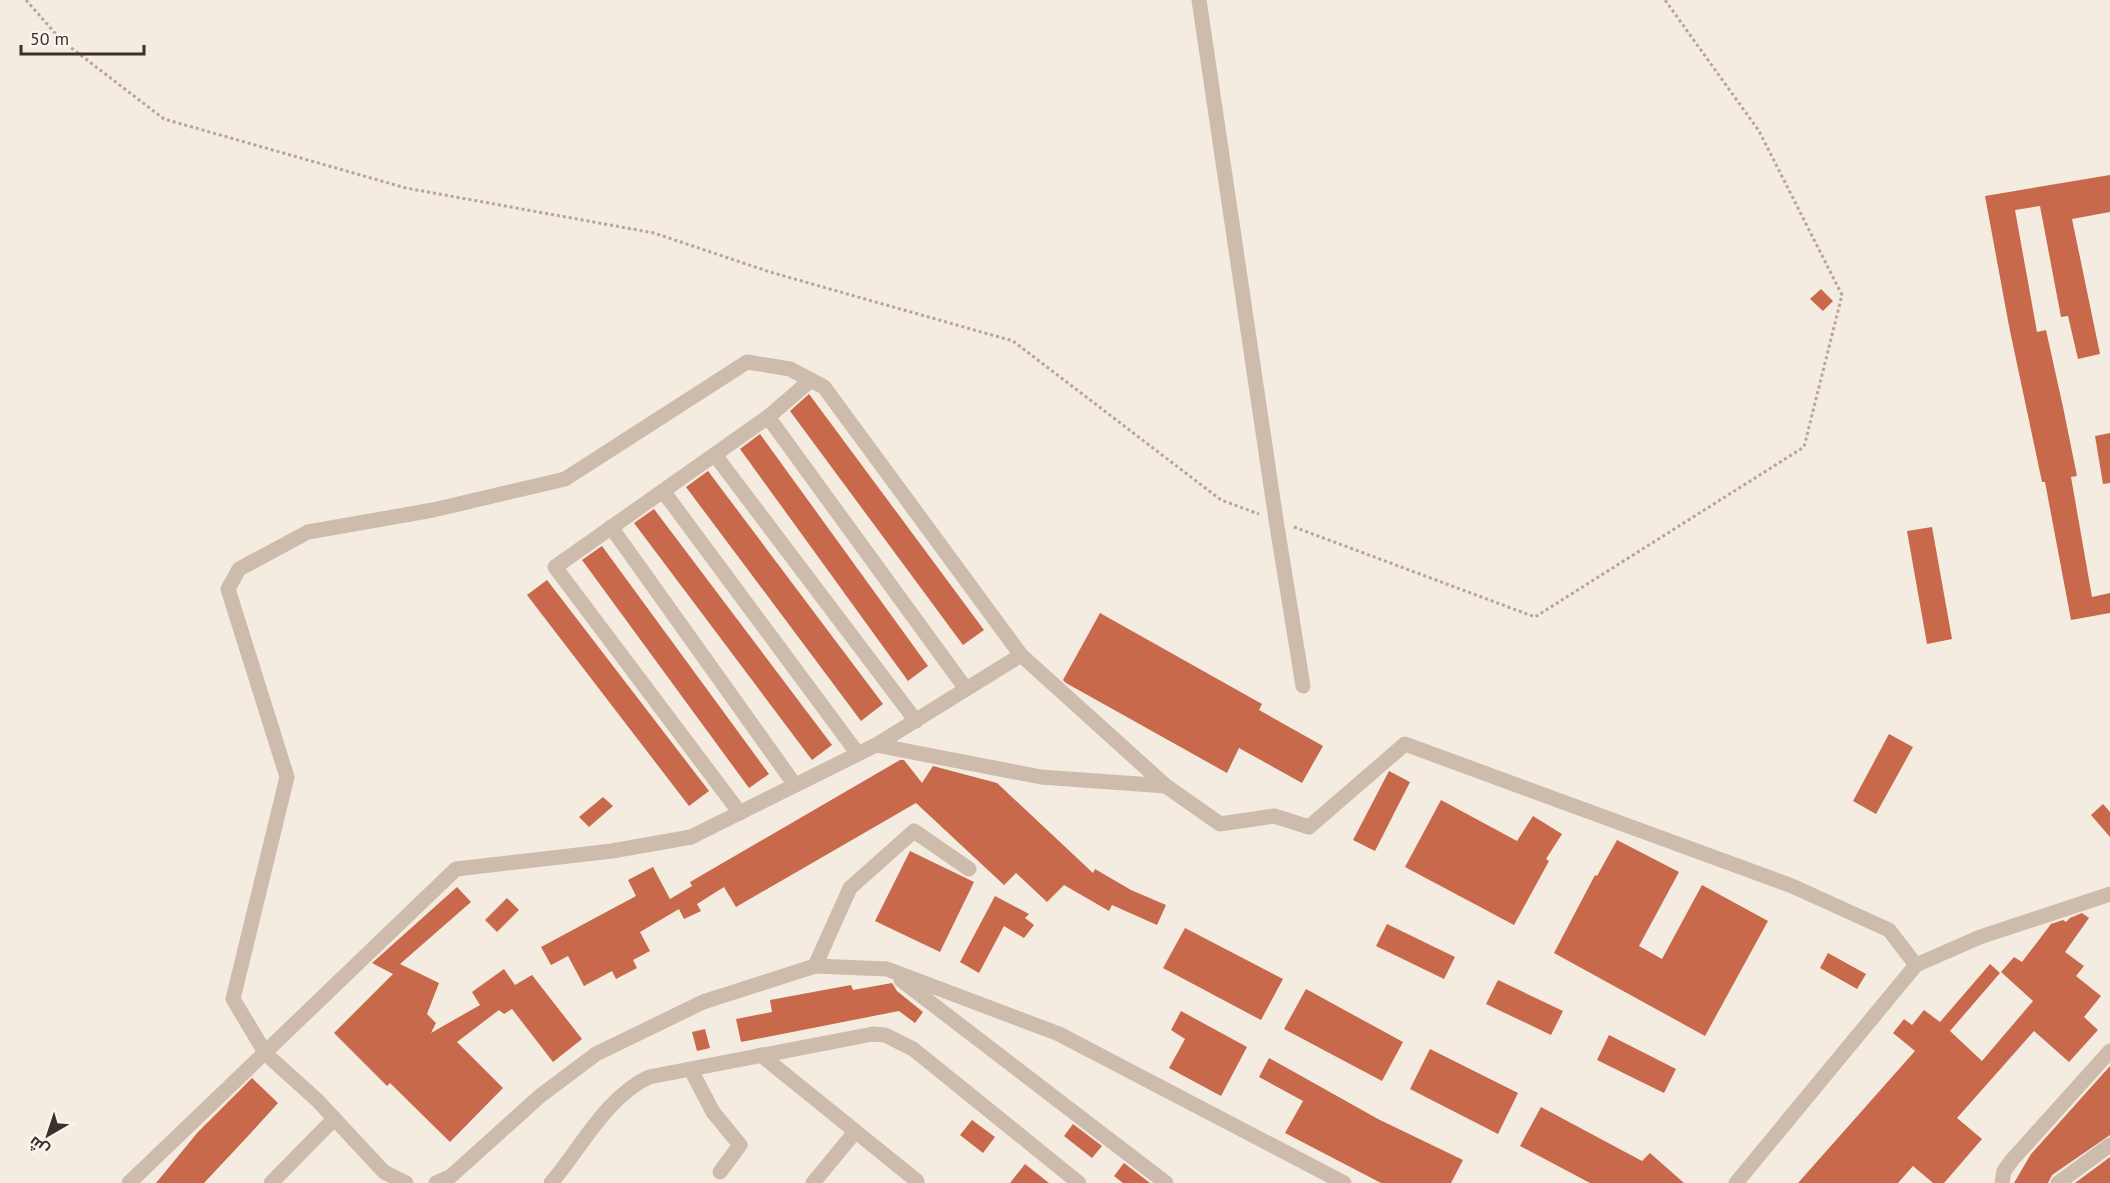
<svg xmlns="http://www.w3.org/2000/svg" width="2110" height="1183" viewBox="0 0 2110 1183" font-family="'PT Sans',Cairo,sans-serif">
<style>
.building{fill:#c8694b}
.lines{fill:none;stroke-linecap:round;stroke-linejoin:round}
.path{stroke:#b9a596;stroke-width:3;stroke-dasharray:3 3;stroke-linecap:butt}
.minor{stroke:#cdbbac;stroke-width:15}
</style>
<rect width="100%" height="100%" fill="#f4ebe1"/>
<!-- building -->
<g class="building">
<path d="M 2110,175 L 2110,212 L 2072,219 L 2100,354 L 2078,359 L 2068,316 L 2061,317 L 2040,206 L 2015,210 L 2037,332 L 2046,330 L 2063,407 L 2077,476 L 2071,477 L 2092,597 L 2110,593 L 2110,613 L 2071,620 L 2045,482 L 2042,482 L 2009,326 L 1985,196 Z"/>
<path d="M 1821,289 L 1833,301 L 1823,311 L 1810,299 Z"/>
<path d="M 809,394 L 984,630 L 963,645 L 790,411 Z"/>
<path d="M 2110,433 L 2110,483 L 2103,484 L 2095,436 Z"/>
<path d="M 760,434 L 928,666 L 908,681 L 740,449 Z"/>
<path d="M 708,471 L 883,704 L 861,721 L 686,487 Z"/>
<path d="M 654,509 L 832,745 L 812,760 L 634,523 Z"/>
<path d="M 1932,527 L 1952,639 L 1927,644 L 1907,531 Z"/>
<path d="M 602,546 L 769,774 L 749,788 L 582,560 Z"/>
<path d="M 547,580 L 709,791 L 689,806 L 527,595 Z"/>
<path d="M 1100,613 L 1262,704 L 1259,710 L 1323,746 L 1302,783 L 1239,748 L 1227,773 L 1066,683 L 1063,680 Z"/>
<path d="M 1889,734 L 1913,747 L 1876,814 L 1853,801 Z"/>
<path d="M 900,760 L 904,760 L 922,783 L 933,766 L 997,783 L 1093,873 L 1095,869 L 1131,890 L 1166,905 L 1157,925 L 1112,905 L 1109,911 L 1064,885 L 1047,902 L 1016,873 L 1004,885 L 916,803 L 736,907 L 724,887 L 697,904 L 701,911 L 684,919 L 679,909 L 640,932 L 650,951 L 633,960 L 637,968 L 616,979 L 612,971 L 584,986 L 568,956 L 551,965 L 541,947 L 636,896 L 628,880 L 653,867 L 670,899 L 692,886 L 690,882 Z"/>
<path d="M 1389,771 L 1410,782 L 1375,851 L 1353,840 Z"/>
<path d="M 603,797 L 613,806 L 589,827 L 579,817 Z"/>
<path d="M 1441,800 L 1517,841 L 1533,816 L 1562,834 L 1546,859 L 1549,861 L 1514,925 L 1405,867 Z"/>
<path d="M 2103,804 L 2110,812 L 2110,837 L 2091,815 Z"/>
<path d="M 1617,840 L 1679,872 L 1639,946 L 1662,959 L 1702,885 L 1768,921 L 1705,1036 L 1554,953 L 1595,875 L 1597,876 Z"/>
<path d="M 910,851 L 974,882 L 940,952 L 875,921 Z"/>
<path d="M 457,887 L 471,902 L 400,964 L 439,983 L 427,1014 L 436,1023 L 431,1033 L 480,1005 L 472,992 L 504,969 L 515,985 L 532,975 L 582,1039 L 553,1062 L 512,1009 L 504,1014 L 499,1010 L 457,1042 L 503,1088 L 450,1142 L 390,1083 L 387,1086 L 334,1033 L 393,974 L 372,963 Z"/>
<path d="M 995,896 L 1029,914 L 1025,918 L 1034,925 L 1024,938 L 1004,926 L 979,973 L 960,962 Z"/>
<path d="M 507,898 L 519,910 L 497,932 L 485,920 Z"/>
<path d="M 2082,913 L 2089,918 L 2065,952 L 2084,966 L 2076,976 L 2101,996 L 2084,1017 L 2098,1030 L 2069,1062 L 2034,1031 L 1957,1118 L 1982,1139 L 1944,1183 L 1933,1183 L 1913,1166 L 1898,1183 L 1798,1183 L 1915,1051 L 1893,1033 L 1904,1019 L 1912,1025 L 1924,1010 L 1940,1022 L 1990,964 L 2000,973 L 1950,1031 L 1982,1061 L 2033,1001 L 2001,972 L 2014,957 L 2022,962 L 2051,924 L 2063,920 L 2066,922 L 2070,918 Z"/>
<path d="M 1387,924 L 1455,957 L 1444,979 L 1376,946 Z"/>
<path d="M 1185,928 L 1283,979 L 1261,1020 L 1163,968 Z"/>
<path d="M 1828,953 L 1866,974 L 1857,989 L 1820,968 Z"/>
<path d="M 1498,980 L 1563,1011 L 1551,1035 L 1486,1004 Z"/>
<path d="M 892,983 L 897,991 L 923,1012 L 915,1023 L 899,1011 L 741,1042 L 736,1019 L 772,1012 L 770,1000 L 851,985 L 853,990 Z"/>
<path d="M 1306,989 L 1403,1042 L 1382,1081 L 1284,1029 Z"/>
<path d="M 1181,1011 L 1247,1047 L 1221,1096 L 1169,1068 L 1185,1039 L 1171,1030 Z"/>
<path d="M 705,1029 L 710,1048 L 697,1051 L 692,1032 Z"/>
<path d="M 1609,1035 L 1676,1069 L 1664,1093 L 1597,1060 Z"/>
<path d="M 1430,1049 L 1518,1093 L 1498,1134 L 1410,1089 Z"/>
<path d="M 1269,1058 L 1378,1119 L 1463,1160 L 1451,1183 L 1381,1183 L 1285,1133 L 1303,1101 L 1259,1077 Z"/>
<path d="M 2110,1066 L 2110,1135 L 2052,1175 L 2048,1183 L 2014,1183 L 2031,1154 Z"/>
<path d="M 252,1078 L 278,1103 L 249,1135 L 204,1183 L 156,1183 L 198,1132 Z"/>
<path d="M 1541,1107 L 1642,1161 L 1650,1153 L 1684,1183 L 1590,1183 L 1520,1146 Z"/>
<path d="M 972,1120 L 995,1137 L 983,1153 L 960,1135 Z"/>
<path d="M 1073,1124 L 1102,1146 L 1092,1158 L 1064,1136 Z"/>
<path d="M 2110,1157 L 2110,1183 L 2075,1183 Z"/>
<path d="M 1124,1163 L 1150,1183 L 1123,1183 L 1114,1176 Z"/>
<path d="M 1025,1164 L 1049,1183 L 1010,1183 Z"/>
</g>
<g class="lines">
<!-- path -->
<g class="path">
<path d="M 26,0 L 61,40 L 164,119 L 406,188 L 654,233 L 770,272 L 1013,341 L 1221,500 L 1259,514"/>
<path d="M 1294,527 L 1535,617 L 1804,447 L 1842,295 L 1759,131 L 1665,0"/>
</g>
<!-- minor -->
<g class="minor">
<path d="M 1199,0 L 1276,520 L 1303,686"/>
<path d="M 811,380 L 768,417 L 966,689"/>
<path d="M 715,455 L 916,721"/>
<path d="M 663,491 L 858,754"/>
<path d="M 611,527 L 795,785"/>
<path d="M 876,745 L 1021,655"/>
<path d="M 740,813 L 555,567 L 768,417"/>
<path d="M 815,966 L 850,888 L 914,831 L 969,869"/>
<path d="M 901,980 L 1166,1183"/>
<path d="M 761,1055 L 917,1181"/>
<path d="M 691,1070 L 713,1112 L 740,1145 L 720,1172"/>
<path d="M 129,1183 L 456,869 L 612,851 L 691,837 L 876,745 L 1041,777 L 1166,786"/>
<path d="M 271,1183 L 334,1119"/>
<path d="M 406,1183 L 384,1172 L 317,1100 L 266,1054 L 233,999 L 287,777 L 228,589 L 239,569 L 308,532 L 433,510 L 565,479 L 747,362 L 790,369 L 824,387 L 1021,655 L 1166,786 L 1220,824 L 1274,816 L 1309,827 L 1405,744 L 1792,886 L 1889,930 L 1916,965"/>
<path d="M 436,1183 L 450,1177 L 540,1096 L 596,1054 L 703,1002 L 815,966 L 887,969 L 1059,1034 L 1344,1183"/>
<path d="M 551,1183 C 581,1148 606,1097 649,1077 L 873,1034 L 885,1035 L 913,1049 L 1079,1183"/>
<path d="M 813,1183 L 855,1132"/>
<path d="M 1736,1183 L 1916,965 L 1980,937 L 2110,894"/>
<path d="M 2002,1183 L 2004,1171 L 2012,1160 L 2110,1051"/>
<path d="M 2058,1183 L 2110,1145"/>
</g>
</g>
<!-- north arrow -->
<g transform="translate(48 1135) rotate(219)" stroke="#fbf5ee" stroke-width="4.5" paint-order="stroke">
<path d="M0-4.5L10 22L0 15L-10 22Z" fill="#3b302b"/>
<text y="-9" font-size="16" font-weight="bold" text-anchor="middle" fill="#3b302b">ش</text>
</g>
<!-- scale -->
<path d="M21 45v9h123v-9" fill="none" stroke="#3b302b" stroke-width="3"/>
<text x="30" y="45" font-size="18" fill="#3b302b" stroke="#fbf5ee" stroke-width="4.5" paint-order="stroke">50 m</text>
</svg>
